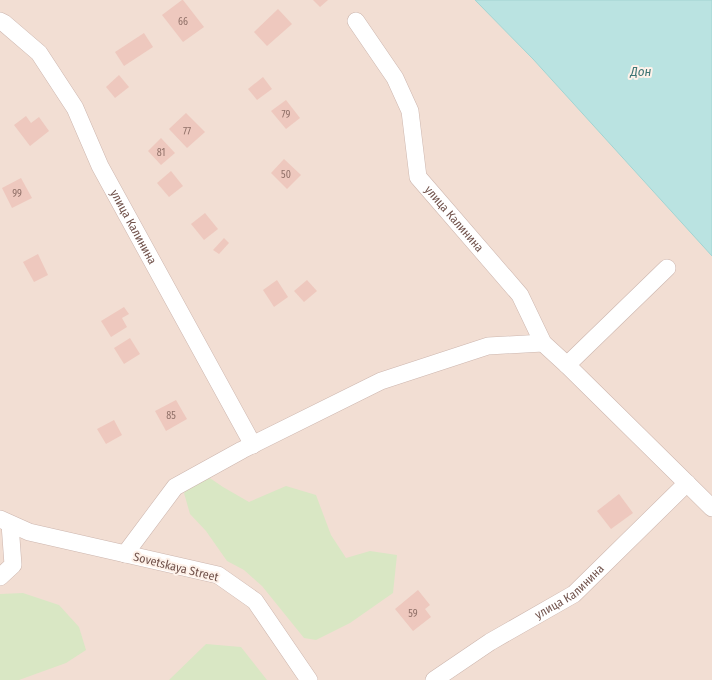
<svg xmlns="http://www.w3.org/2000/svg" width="712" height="680" viewBox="0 0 712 680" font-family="'Fira Sans Condensed',sans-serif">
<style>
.residential{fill:#f2ded3}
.green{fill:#d9e7c4}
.water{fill:#bae3e1;stroke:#a1d4d2}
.building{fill:#eec8be}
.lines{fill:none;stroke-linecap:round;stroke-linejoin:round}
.minor-casing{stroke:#cdb6ae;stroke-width:18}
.minor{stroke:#fff;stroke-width:17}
.labels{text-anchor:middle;stroke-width:4;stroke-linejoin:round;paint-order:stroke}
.number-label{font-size:10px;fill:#907068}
.street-label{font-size:12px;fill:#71524b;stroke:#fef2ea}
.water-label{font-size:13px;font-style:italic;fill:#407675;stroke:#fef2ea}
</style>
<rect width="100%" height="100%" fill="#fbeee4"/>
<!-- residential -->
<path class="residential" d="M 0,0 L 475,0 L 533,59 L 712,256 L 712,680 L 0,680 Z"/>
<!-- green -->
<g class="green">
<path d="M 201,472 L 223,487 L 249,502 L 286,486 L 316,495 L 331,535 L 346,558 L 370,551 L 397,555 L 393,593 L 350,623 L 316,640 L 304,638 L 262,586 L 244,570 L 227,561 L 206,531 L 190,514 L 184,493 Z"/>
<path d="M 23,593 L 59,605 L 79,627 L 86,650 L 66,663 L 19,680 L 0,680 L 0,594 Z"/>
<path d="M 206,644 L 241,647 L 267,680 L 169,680 Z"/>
</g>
<!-- water -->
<path class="water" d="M 475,0 L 712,0 L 712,256 L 533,59 Z"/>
<!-- building -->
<g class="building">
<path d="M 182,0 L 183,0 L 204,27 L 183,42 L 162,15 Z"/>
<path d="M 313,0 L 328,0 L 320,7 Z"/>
<path d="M 278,9 L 292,24 L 267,46 L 254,32 Z"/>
<path d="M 144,33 L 153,47 L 124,66 L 115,52 Z"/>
<path d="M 119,75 L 129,87 L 115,98 L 106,87 Z"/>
<path d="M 263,77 L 272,89 L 257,100 L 248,89 Z"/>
<path d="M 286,100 L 300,118 L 286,129 L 271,111 Z"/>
<path d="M 186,113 L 205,132 L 187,148 L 169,129 Z"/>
<path d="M 26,116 L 31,123 L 39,117 L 49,131 L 30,146 L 14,125 Z"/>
<path d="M 161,138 L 175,153 L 161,165 L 148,151 Z"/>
<path d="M 284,159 L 301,175 L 287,189 L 271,173 Z"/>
<path d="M 171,171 L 183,186 L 169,197 L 157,183 Z"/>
<path d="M 21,178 L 32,198 L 12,208 L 2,188 Z"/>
<path d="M 205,213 L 218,229 L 204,240 L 191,224 Z"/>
<path d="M 224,238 L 229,243 L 219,254 L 213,250 Z"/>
<path d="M 38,254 L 48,275 L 34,282 L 23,262 Z"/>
<path d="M 277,280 L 288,297 L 274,307 L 263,290 Z"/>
<path d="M 307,280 L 317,291 L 304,302 L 294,291 Z"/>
<path d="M 124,307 L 129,314 L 122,318 L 127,327 L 111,337 L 101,321 Z"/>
<path d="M 130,338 L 140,354 L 124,364 L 114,348 Z"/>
<path d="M 176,400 L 187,419 L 166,431 L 155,411 Z"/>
<path d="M 114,420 L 122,435 L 106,444 L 97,429 Z"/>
<path d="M 619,494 L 633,513 L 611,529 L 597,511 Z"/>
<path d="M 418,590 L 430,605 L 425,609 L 431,617 L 413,631 L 395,609 Z"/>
</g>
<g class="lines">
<defs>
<g id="minor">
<path id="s1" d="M 0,21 L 4,23 L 39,53 L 75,108 L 100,166 L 253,445"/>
<path id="s2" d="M 356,21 L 395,78 L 410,111 L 418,177 L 520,295 L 543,343 L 567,365 L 712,508"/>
<path d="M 567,365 L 667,268"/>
<path d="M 0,519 L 29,532 L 218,575 L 255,601 L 309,680"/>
<path d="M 125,554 L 175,487 L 242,450 L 381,381 L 488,346 L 543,343"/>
<path d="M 0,577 L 13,565 L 10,524"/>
<path id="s3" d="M 434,680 L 490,642 L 574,594 L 687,483"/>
</g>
</defs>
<!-- minor casing -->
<use href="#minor" class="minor-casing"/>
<!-- minor -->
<use href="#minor" class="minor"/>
</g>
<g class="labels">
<!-- number labels -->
<g class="number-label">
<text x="183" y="25">66</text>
<text x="286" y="118">79</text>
<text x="187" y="135">77</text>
<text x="161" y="156">81</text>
<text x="286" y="178">50</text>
<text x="17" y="197">99</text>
<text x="171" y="419">85</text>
<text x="413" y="617">59</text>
</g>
<!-- street labels -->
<g class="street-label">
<text dy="4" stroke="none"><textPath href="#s2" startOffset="227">улица Калинина</textPath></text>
<text dy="4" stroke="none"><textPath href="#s1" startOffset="249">улица Калинина</textPath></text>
<text transform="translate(176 567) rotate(14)" y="4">Sovetskaya Street</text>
<text dy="4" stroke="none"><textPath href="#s3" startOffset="162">улица Калинина</textPath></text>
</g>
<!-- water labels -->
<g class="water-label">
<text x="641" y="76">Дон</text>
</g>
</g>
</svg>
